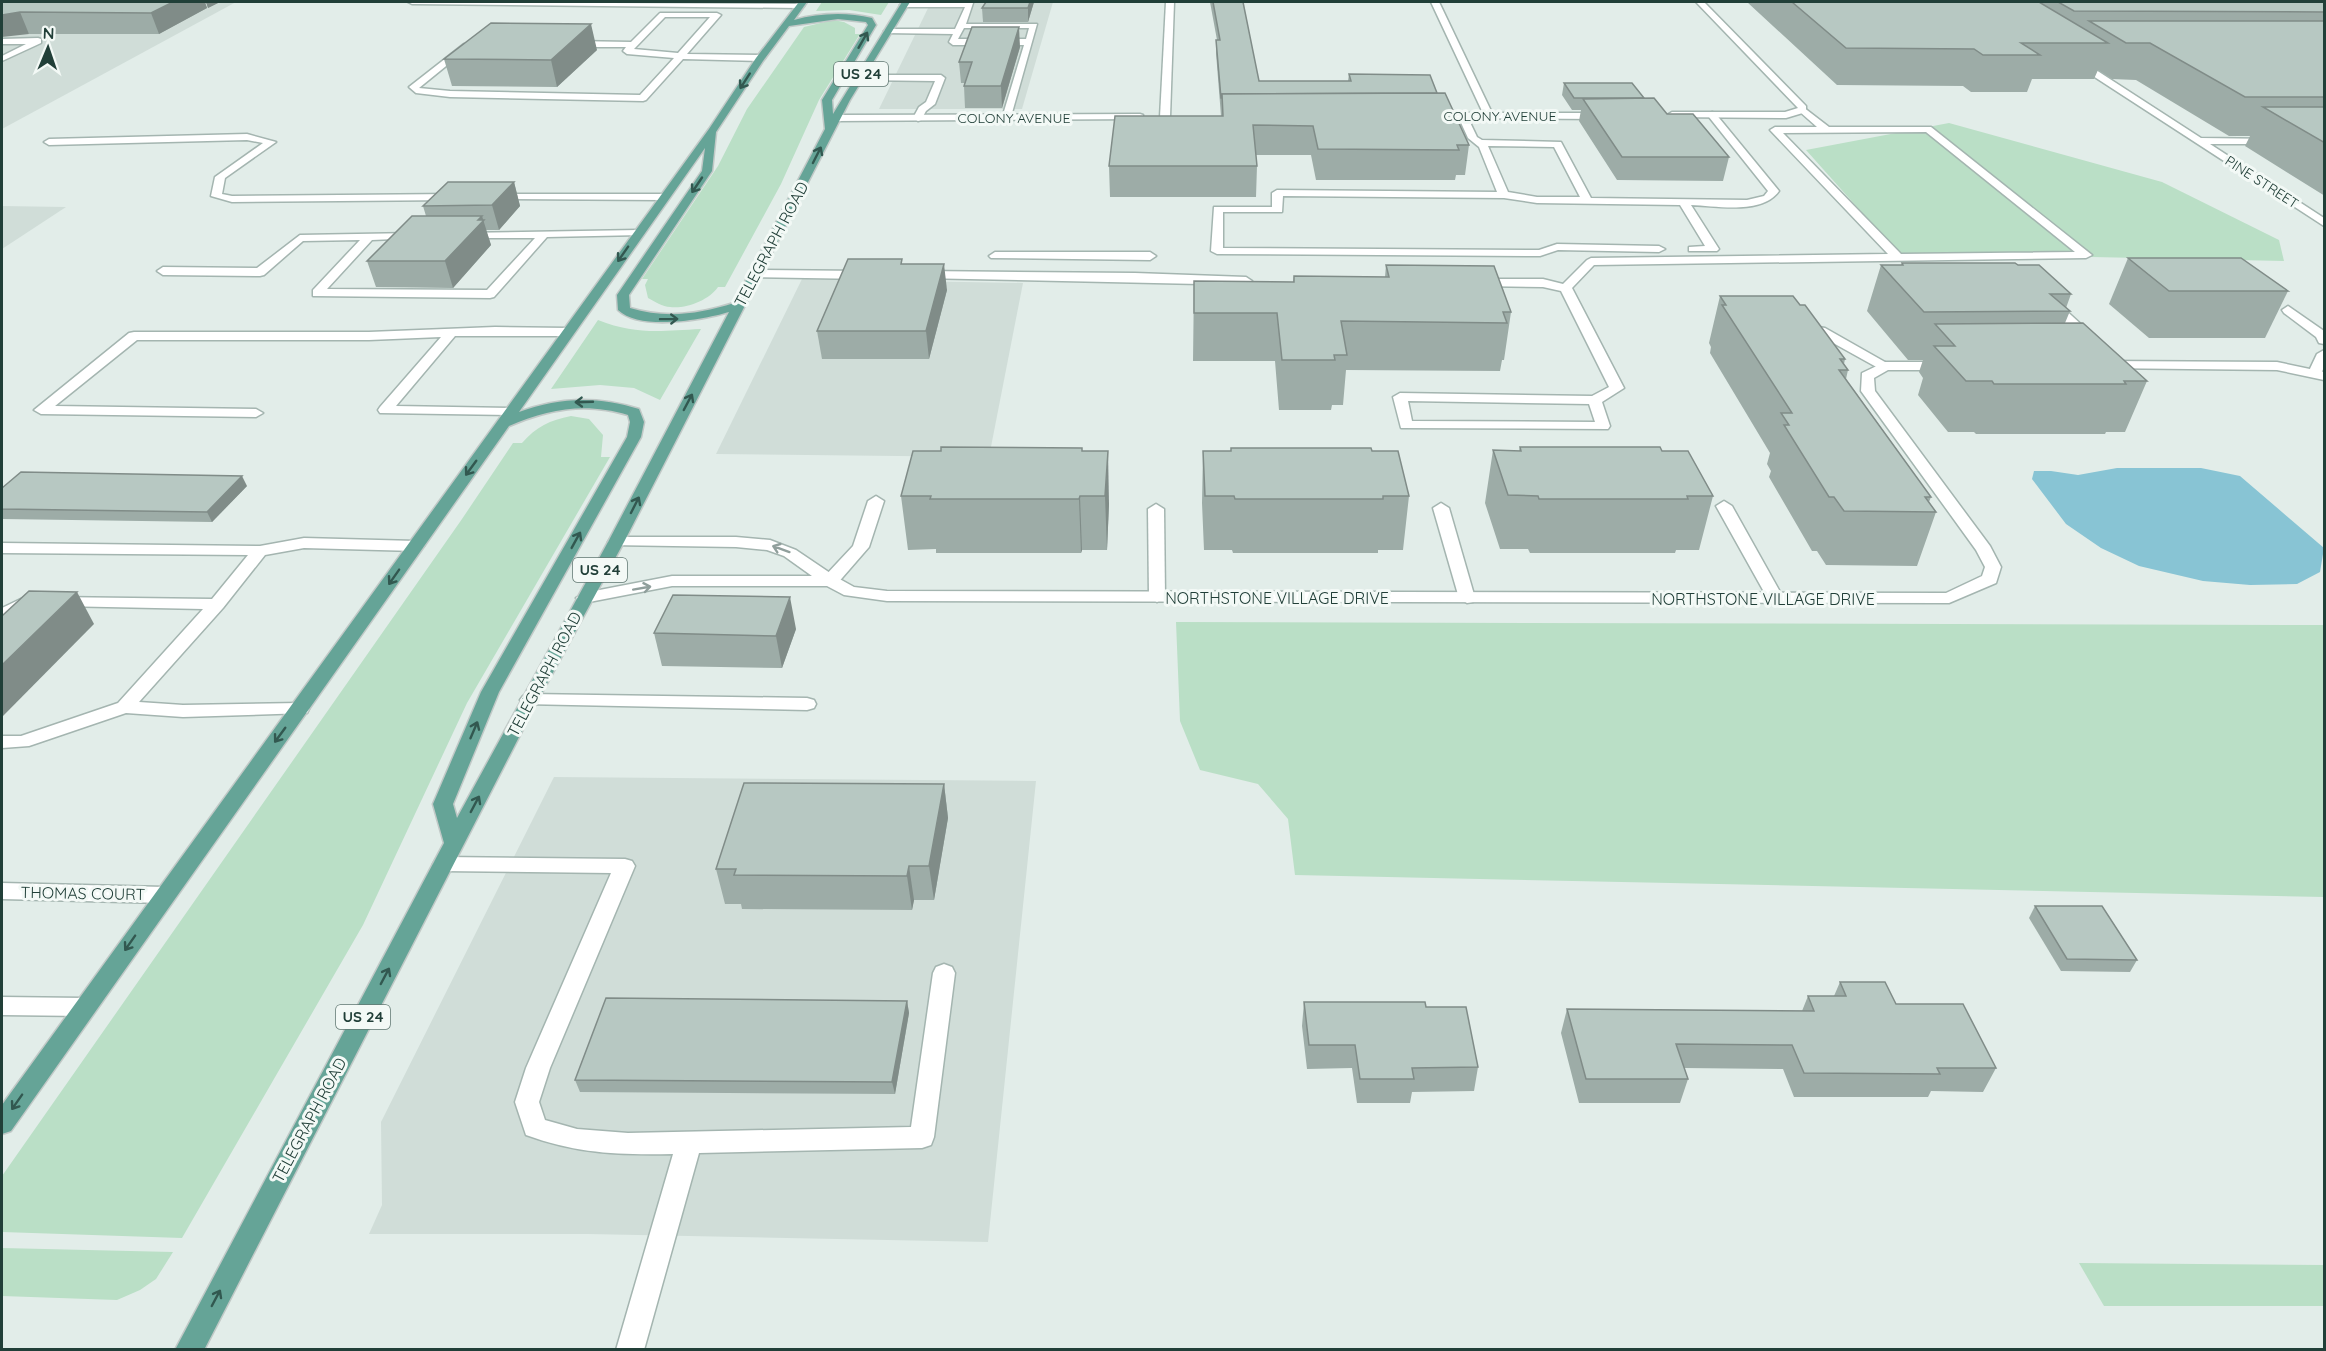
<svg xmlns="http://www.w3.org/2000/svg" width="2326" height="1351" viewBox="0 0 2326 1351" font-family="Quicksand,sans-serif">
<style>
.built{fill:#d0ddd8}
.green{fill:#badfc6}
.water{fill:#88c4d4}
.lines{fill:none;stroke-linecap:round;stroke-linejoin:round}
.service-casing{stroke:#a4b5b0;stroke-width:3}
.minor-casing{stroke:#a4b5b0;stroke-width:3}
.primary-casing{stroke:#c1c9c7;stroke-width:3}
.service{fill:#fff;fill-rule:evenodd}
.minor{fill:#fff;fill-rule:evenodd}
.primary{fill:#65a497;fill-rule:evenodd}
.wall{fill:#9daca7}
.shaded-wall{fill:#808c88}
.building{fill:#b7c8c2;stroke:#808c88;stroke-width:1.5}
.oneway{stroke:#325850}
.oneway2{stroke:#909f9c}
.labels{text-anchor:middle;stroke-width:6;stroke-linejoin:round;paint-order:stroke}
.far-street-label{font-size:14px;fill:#213f38;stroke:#f3f9f6}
.shield{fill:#f3f9f6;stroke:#607771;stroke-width:1.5}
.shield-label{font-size:15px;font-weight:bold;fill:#213f38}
.street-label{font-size:16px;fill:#213f38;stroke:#f3f9f6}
</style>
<rect width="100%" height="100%" fill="#e2ede9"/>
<!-- built -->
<g class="built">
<path d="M 2,2 L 236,2 L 2,129 Z"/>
<path d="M 931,2 L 1053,2 L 1022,109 L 879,109 Z"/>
<path d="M 2,206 L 66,207 L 2,249 Z"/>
<path d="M 802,279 L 1023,283 L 989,457 L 716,454 Z"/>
<path d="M 554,777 L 1036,781 L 988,1242 L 588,1234 L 369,1234 L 382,1205 L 381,1122 Z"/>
</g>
<!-- green -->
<g class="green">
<path d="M 822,2 L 889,2 L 881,15 L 849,10 L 816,11 Z"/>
<path d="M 833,20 L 844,22 L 855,28 L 855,34 L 860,34 L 819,100 L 781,184 L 725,287 L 718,287 C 709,300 687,309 670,307 C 663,307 654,301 648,298 L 645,285 L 648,279 L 642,279 L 718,166 L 747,109 L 804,27 Z"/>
<path d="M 1949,123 L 2162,182 L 2279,240 L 2284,261 L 1898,253 L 1806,150 Z"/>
<path d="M 598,320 C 636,335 660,331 701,329 L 660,400 L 634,388 L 600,385 L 551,389 Z"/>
<path d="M 571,416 L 589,419 L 603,435 L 601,457 L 610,457 L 467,703 L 363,925 L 182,1238 L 2,1232 L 2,1176 L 462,519 L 513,443 L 522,443 C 536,427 550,420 571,416 Z"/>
<path d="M 1176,622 L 2324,625 L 2324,897 L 1295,875 L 1288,819 L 1258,784 L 1200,770 L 1180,721 Z"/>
<path d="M 2,1248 L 173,1252 L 156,1279 L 140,1290 L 117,1300 L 2,1296 Z"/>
<path d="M 2079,1263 L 2324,1265 L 2324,1306 L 2104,1306 Z"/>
</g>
<!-- water -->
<path class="water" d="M 2117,468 L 2201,468 L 2240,476 L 2324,548 L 2320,572 L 2297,584 L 2250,585 L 2203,581 L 2139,566 L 2101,548 L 2066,524 L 2032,479 L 2034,471 L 2051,471 L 2078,475 Z"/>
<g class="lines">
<defs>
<g id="service">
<path d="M 408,2 L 800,4 L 804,6 L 800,8 L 412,4 Z"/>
<path d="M 904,3 L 973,3 L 966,24 L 1037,24 L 1010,120 L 1002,118 L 1024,45 L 953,45 L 949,42 L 953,34 L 885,33 L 884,31 L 888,29 L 955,29 L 965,7 L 901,7 L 900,5 ZM 964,28 L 1029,28 L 1026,39 L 958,39 Z"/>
<path d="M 660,13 L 717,13 L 721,15 L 687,54 L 761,55 L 765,58 L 761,61 L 683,59 L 646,100 L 643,101 L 450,97 L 416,93 L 409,87 L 464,44 L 468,47 L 467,49 L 419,88 L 450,91 L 640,95 L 674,58 L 627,54 L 623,51 L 626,47 L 573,47 L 569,44 L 573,41 L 631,42 ZM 665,17 L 710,17 L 678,53 L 634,49 Z"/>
<path d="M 38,38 L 41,39 L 41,43 L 2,61 L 2,56 L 26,44 L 2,44 L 2,39 Z"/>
<path d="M 856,75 L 941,75 L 945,78 L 935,104 L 926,111 L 921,120 L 918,121 L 913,118 L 919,107 L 926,102 L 935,81 L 859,80 L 856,79 Z"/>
<path d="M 1803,107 L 1829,127 L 1931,127 L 2092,255 L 2086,258 L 1594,265 L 1572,288 L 1624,388 L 1602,402 L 1610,426 L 1608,429 L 1401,428 L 1393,397 L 1400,393 L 1592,396 L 1609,387 L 1561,291 L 1543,287 L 1478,286 L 1472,282 L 1474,279 L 1543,279 L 1563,284 L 1587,260 L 1591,258 L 1888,254 L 1770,130 L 1775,127 L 1817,127 L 1800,112 L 1800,108 ZM 1926,132 L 2075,252 L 1901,254 L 1783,133 ZM 1408,401 L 1589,404 L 1595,422 L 1412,421 Z"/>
<path d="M 1712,112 L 1715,113 L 1779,191 C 1762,215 1717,206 1691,205 L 1719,249 L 1717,251 L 1689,251 L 1689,247 L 1705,246 L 1680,205 L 1537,203 L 1504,198 L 1283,196 L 1282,212 L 1223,212 L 1223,248 L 1539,250 L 1557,244 L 1659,246 L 1665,249 L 1659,252 L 1558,250 L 1540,256 L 1217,254 L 1211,251 L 1214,207 L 1272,207 L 1272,193 L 1277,190 L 1497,192 L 1479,147 L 1468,138 L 1458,116 L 1463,113 L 1466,114 L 1477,137 L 1482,140 L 1561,142 L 1591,198 L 1747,200 L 1764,196 L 1768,191 L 1709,117 L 1707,115 ZM 1488,146 L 1554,147 L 1580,197 L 1537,197 L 1508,192 Z"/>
<path d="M 247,134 L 276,142 L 225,178 L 222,194 L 232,196 L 455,194 L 460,197 L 455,200 L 232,202 L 211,196 L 215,177 L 263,143 L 247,140 L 49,145 L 44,142 L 49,139 Z"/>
<path d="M 494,194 L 663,194 L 668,197 L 663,200 L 490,199 L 489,197 Z"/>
<path d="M 638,230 L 644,233 L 642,235 L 547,237 L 494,297 L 490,298 L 313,296 L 313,290 L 360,240 L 303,241 L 264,275 L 260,276 L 163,275 L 157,271 L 163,267 L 257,268 L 300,235 L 414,233 L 420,236 L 418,238 L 372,240 L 327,289 L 487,290 L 535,238 L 463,238 L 459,237 L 459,233 Z"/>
<path d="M 995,252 L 1150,252 L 1156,256 L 1150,260 L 991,258 L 989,256 Z"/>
<path d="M 756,270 L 865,271 L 871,275 L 865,279 L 752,277 L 752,271 Z"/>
<path d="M 923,271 L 1135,273 L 1246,277 L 1252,281 L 1246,285 L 919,278 L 919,272 Z"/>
<path d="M 2056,304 L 2060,305 L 2095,337 L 2096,340 L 2095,343 L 2085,343 L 2052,311 L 2050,308 L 2052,305 Z"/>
<path d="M 2288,306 L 2324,331 L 2324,344 L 2319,343 L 2316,337 L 2284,313 L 2282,310 Z"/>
<path d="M 1806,325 L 1825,328 L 1892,366 L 1885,370 L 1880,369 L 1817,334 L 1801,332 L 1800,329 L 1801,326 Z"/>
<path d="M 495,327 L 568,328 L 574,332 L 568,336 L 455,336 L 396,406 L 517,408 L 519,411 L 517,414 L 512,415 L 380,413 L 378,410 L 380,407 L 441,337 L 369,340 L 137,340 L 55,406 L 256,409 L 263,413 L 256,417 L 41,414 L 34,410 L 129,333 L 134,332 L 369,332 Z"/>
<path d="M 2324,350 C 2325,359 2326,374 2315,377 L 2310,376 L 2308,373 L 2317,354 Z"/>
<path d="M 876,496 L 884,501 L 869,547 L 836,585 L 824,585 L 822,581 L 824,577 L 853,546 L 868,501 Z"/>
<path d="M 1724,501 L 1732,506 L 1784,599 L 1782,603 L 1770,603 L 1768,599 L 1716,506 Z"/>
<path d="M 1441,503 L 1449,508 L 1475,598 L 1473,602 L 1467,603 L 1459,598 L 1433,508 Z"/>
<path d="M 1156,504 L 1164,509 L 1165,597 L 1157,602 L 1149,597 L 1148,509 Z"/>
<path d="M 304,538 L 416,541 L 424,546 L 416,551 L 304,548 L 265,555 L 223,608 L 139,702 L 183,705 L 300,703 L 307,705 L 309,709 L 307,713 L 183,717 L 126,713 L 29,746 L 2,748 L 2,736 L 21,736 L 118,703 L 203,609 L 59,606 L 53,605 L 51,601 L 53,597 L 212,599 L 248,555 L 2,553 L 2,543 L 260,546 Z"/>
<path d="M 29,595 L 35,596 L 37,600 L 35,604 L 2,620 L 2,608 Z"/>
<path d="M 529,694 L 807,698 L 814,700 L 816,704 L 814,708 L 807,710 L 523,704 L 520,700 L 523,696 Z"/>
<path d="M 443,857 L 625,859 L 632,861 L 635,866 L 550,1068 L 539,1102 L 545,1120 L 577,1129 L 628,1133 L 911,1127 L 933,973 L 936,967 L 944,964 L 952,967 L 955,973 L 934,1137 L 931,1145 L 922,1148 L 699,1153 L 644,1350 L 616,1350 L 673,1154 C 620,1155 578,1154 526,1135 L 515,1102 L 526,1068 L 611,873 L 443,871 L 436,869 L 433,864 L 436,859 Z"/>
<path d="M 2,997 L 84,998 L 92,1001 L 95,1007 L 92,1013 L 84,1016 L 2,1015 Z"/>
</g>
<g id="minor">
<path d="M 1166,2 L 1174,2 L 1170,117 L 1165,120 L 1160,117 Z"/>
<path d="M 1431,2 L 1439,2 L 1492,113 L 1602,113 L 1607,116 L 1602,119 L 1429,118 L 1427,116 L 1432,113 L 1483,113 Z"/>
<path d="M 1696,2 L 1704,2 L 1806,106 L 1806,112 L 1786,118 L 1669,117 L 1667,115 L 1672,112 L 1785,112 L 1798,108 Z"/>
<path d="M 2073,59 L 2079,59 L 2201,138 L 2276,139 L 2277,141 L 2272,144 L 2210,144 L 2324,218 L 2324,226 L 2073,63 Z"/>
<path d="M 1140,114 L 1143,115 L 1143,119 L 836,121 L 831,118 L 836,115 Z"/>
<path d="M 2105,361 L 2277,362 L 2324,372 L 2324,380 L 2277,370 L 2100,368 L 2098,365 Z"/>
<path d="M 1885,362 L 1946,362 L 1953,366 L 1946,370 L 1888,370 L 1874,378 L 1875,391 L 1990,546 L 2001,567 L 1996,583 L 1949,603 L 887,601 L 844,595 L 827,586 L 672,586 L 584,603 L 576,598 L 584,593 L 672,576 L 812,576 L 784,556 L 767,550 L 736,547 L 610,545 L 608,542 L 610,539 L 616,537 L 736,537 L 770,540 L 796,550 L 836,577 L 854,587 L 887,591 L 1946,593 L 1982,576 L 1985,567 L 1976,550 L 1861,391 L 1862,373 Z"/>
<path d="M 2,883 L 164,887 L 172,890 L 175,895 L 172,900 L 164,903 L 2,899 Z"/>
</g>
<path id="primary" d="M 799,2 L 807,2 L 794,20 C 820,13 846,12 872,18 L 876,25 L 832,100 L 833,114 L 902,2 L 910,2 L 850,100 L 624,542 L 538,700 L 204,1350 L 175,1350 L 444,843 L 433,804 L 481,692 L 627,437 L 630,422 L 628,415 C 585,402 549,409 509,426 L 11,1131 L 2,1134 L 2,1105 L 709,129 L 756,58 ZM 838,19 L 866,22 L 868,25 L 822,100 L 825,129 L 734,303 C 699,314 666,319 630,308 L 629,295 L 712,171 L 716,132 L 763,61 L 789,26 ZM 705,148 L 702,171 L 617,295 L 618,310 C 640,331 702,320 729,312 L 608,542 L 457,818 L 453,804 L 499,692 L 641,437 L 644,422 L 639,409 C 597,396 560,397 519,412 Z"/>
</defs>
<!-- service casing -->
<use href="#service" class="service-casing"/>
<!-- minor casing -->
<use href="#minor" class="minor-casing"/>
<!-- primary casing -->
<use href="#primary" class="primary-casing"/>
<!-- service -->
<use href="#service" class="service"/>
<!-- minor -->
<use href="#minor" class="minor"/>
<!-- primary -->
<use href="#primary" class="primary"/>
</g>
<!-- wall -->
<g class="wall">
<path d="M 2,2 L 220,2 L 208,8 L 207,4 L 205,3 L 207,8 L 159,34 L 29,34 Z"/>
<path d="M 986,2 L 1034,2 L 1028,22 L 983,22 L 982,8 Z"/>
<path d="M 1210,2 L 1260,2 L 1260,3 L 1243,3 L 1259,81 L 1348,81 L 1349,74 L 1437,93 L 1469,145 L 1465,175 L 1456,175 L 1455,180 L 1316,180 L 1311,155 L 1256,155 L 1257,166 L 1256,197 L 1110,197 L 1109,166 L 1221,116 L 1216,53 L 1216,40 L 1217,40 Z"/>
<path d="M 1747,2 L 2325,2 L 2325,196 L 2245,146 L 2250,136 L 2229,136 L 2136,80 L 2112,79 L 2098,70 L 2094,79 L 2032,79 L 2027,92 L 1971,92 L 1963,86 L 1837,85 Z"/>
<path d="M 1020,47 L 1002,108 L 965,108 L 964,86 L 965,83 L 961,83 L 959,62 Z"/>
<path d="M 597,50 L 557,87 L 452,86 L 444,59 Z"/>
<path d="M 1564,83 L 1644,98 L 1729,157 L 1723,181 L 1617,180 L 1579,121 L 1581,110 L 1572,110 L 1562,95 Z"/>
<path d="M 514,182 L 520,206 L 499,230 L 486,230 L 491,245 L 453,288 L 376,287 L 367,261 L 426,216 L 423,206 Z"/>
<path d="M 2128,258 L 2288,291 L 2265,338 L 2149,338 L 2109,304 Z"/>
<path d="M 1902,263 L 2018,265 L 2071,294 L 2066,308 L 2070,311 L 2065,323 L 2147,381 L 2125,432 L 2106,432 L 2105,434 L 1976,434 L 1974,432 L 1948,432 L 1918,395 L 1923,378 L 1919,372 L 1923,360 L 1908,360 L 1867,311 L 1881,265 L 1901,265 Z"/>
<path d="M 903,264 L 947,290 L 929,359 L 822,359 L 817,331 Z"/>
<path d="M 1386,265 L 1511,312 L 1504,360 L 1502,360 L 1500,371 L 1346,370 L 1343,405 L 1332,405 L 1331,410 L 1279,410 L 1275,361 L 1193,361 L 1194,281 L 1293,282 L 1294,276 L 1385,277 Z"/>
<path d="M 1720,296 L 1800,305 L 1845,359 L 1844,364 L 1848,370 L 1846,379 L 1931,497 L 1929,502 L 1936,512 L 1917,566 L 1826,565 L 1817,551 L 1812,551 L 1769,477 L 1771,471 L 1767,464 L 1770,453 L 1710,353 L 1711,347 L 1709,343 Z"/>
<path d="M 1520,447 L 1662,451 L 1713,496 L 1699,550 L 1676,550 L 1675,553 L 1530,553 L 1528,549 L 1500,549 L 1485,503 L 1493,450 L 1519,451 Z"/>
<path d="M 1083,451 L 1109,504 L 1107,550 L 1082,550 L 1081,553 L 936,553 L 936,549 L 908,550 L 901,496 Z"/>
<path d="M 1203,451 L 1372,451 L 1409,496 L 1403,550 L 1378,550 L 1378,553 L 1233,553 L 1232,550 L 1204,550 L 1202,503 Z"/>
<path d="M 247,486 L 212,522 L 2,519 L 2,488 Z"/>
<path d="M 796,629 L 782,668 L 662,666 L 654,633 Z"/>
<path d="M 944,784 L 948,818 L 934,900 L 914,900 L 912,910 L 742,909 L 741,904 L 725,904 L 716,869 Z"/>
<path d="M 2035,906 L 2137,960 L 2130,972 L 2061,971 L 2029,918 Z"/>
<path d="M 1840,982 L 1896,1004 L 1996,1068 L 1983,1092 L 1931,1091 L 1928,1097 L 1794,1097 L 1783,1069 L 1684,1068 L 1688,1079 L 1680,1103 L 1579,1103 L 1561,1033 L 1567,1009 L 1802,1011 L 1808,996 L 1834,996 Z"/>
<path d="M 907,1001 L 909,1013 L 895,1094 L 580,1092 L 575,1080 Z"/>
<path d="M 1304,1002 L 1426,1007 L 1478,1067 L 1474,1091 L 1412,1092 L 1410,1103 L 1357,1103 L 1352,1068 L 1307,1069 L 1302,1026 Z"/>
</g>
<!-- shaded-wall -->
<g class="shaded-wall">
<path d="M 173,2 L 205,2 L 207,8 L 159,34 L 151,13 Z"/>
<path d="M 206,2 L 220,2 L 208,8 Z"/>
<path d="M 1030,2 L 1034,2 L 1028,22 L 1028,8 Z"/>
<path d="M 20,12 L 29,34 L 2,37 L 2,15 Z"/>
<path d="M 591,24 L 597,50 L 557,87 L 551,60 Z"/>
<path d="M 1019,27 L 1020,47 L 1002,108 L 1001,86 Z"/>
<path d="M 514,182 L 520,206 L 499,230 L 492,205 Z"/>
<path d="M 482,216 L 491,245 L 453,288 L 445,261 Z"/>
<path d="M 944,264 L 947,290 L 929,359 L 926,331 Z"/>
<path d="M 1108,451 L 1109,504 L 1107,550 L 1105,496 Z"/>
<path d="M 242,476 L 247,486 L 212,522 L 207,512 Z"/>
<path d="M 1080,496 L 1082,550 L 1081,553 L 1079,499 Z"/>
<path d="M 77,592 L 94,624 L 2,717 L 2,665 Z"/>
<path d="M 790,597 L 796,629 L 782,668 L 776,636 Z"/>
<path d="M 944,784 L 948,818 L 934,900 L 929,866 Z"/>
<path d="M 909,866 L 914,900 L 912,910 L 907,876 Z"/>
<path d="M 907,1001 L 909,1013 L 895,1094 L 892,1082 Z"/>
</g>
<!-- building -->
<g class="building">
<path d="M 2,2 L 173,2 L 151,13 L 20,12 L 2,15 Z"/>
<path d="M 986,2 L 1030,2 L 1028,8 L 982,8 Z"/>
<path d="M 1213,2 L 1243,2 L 1259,81 L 1351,81 L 1349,74 L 1430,75 L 1437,93 L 1222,94 L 1222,98 L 1221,98 L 1216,40 L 1220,40 Z"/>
<path d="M 1792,2 L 2039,2 L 2108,43 L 2021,43 L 2040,55 L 1983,55 L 1974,49 L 1846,48 Z"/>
<path d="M 2058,2 L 2325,2 L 2325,12 L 2074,11 Z"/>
<path d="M 2089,21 L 2325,21 L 2325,97 L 2245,97 L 2150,43 L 2126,43 Z"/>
<path d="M 491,23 L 591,24 L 551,60 L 444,59 Z"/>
<path d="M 972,27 L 1019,27 L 1001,86 L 964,86 L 972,62 L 959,62 Z"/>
<path d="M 1564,83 L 1632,83 L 1644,98 L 1574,98 Z"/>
<path d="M 1445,93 L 1469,145 L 1457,145 L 1459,150 L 1318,149 L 1313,126 L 1253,125 L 1257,166 L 1109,166 L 1115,116 L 1223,116 L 1222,94 Z"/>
<path d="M 1654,98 L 1667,114 L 1693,114 L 1729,157 L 1622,157 L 1583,99 Z"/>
<path d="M 2263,107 L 2325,107 L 2325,143 Z"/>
<path d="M 448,182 L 514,182 L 492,205 L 423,206 Z"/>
<path d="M 412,216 L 482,216 L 478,220 L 484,220 L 445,261 L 367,261 Z"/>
<path d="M 2128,258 L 2241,258 L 2288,291 L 2169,291 Z"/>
<path d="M 848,259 L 902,259 L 901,264 L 944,264 L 926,331 L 817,331 Z"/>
<path d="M 1902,263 L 2015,263 L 2018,265 L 2039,265 L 2071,294 L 2050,294 L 2070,311 L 1924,312 L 1881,265 L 1903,265 Z"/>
<path d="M 1386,265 L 1494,266 L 1511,312 L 1503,312 L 1507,323 L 1341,321 L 1347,355 L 1334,355 L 1335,360 L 1282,360 L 1277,313 L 1194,313 L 1194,281 L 1294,282 L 1294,276 L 1389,277 Z"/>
<path d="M 1720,296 L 1793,296 L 1800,305 L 1805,305 L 1845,359 L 1840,359 L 1848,370 L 1839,370 L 1931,497 L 1925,497 L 1936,512 L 1844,511 L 1834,497 L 1829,497 L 1784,425 L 1789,425 L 1781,413 L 1792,413 L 1722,305 L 1726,305 Z"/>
<path d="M 2083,323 L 2147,381 L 2124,381 L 2126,384 L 1994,384 L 1992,381 L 1966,381 L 1934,346 L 1955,346 L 1935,324 Z"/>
<path d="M 941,447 L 1082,448 L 1082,451 L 1108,451 L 1105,496 L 1080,496 L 1079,499 L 930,499 L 931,496 L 901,496 L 913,451 L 941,451 Z"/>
<path d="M 1520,447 L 1660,447 L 1662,451 L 1688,451 L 1713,496 L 1687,496 L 1688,499 L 1539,499 L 1538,496 L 1508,495 L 1493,450 L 1521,451 Z"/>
<path d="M 1231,448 L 1371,448 L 1372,451 L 1398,451 L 1409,496 L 1383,496 L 1383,499 L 1235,499 L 1234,496 L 1205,496 L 1203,451 L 1231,451 Z"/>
<path d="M 21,472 L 242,476 L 207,512 L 2,509 L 2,488 Z"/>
<path d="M 29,591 L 77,592 L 2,665 L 2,615 L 3,615 Z"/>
<path d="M 673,595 L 790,597 L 776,636 L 654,633 Z"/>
<path d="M 744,783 L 944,784 L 929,866 L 909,866 L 907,876 L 734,875 L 736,869 L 716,869 Z"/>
<path d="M 2035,906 L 2102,906 L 2137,960 L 2067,959 Z"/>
<path d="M 1840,982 L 1885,982 L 1896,1004 L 1963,1004 L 1996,1068 L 1937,1068 L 1940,1074 L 1804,1073 L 1792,1045 L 1676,1044 L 1688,1079 L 1586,1079 L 1567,1009 L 1814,1011 L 1808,996 L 1846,996 Z"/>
<path d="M 606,998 L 907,1001 L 892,1082 L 575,1080 Z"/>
<path d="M 1304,1002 L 1425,1002 L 1426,1007 L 1466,1007 L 1478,1067 L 1412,1068 L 1414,1079 L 1360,1079 L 1355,1045 L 1309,1045 Z"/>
</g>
<!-- one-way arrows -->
<defs><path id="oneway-shaft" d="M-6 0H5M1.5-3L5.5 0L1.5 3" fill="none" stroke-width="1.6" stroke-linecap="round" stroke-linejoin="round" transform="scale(1.5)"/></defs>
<g class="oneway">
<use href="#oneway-shaft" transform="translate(863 40) rotate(-60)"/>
<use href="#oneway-shaft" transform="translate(745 81) rotate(123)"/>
<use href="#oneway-shaft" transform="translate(817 155) rotate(-63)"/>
<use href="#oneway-shaft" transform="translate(697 185) rotate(124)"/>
<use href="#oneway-shaft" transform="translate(623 254) rotate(125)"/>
<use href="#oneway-shaft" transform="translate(669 319) rotate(-1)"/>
<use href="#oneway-shaft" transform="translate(584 402) rotate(178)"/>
<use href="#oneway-shaft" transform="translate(688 402) rotate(-62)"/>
<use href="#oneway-shaft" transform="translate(471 468) rotate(126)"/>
<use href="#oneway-shaft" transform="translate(635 505) rotate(-63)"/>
<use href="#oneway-shaft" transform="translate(576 540) rotate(-61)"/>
<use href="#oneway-shaft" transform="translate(394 577) rotate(125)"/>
<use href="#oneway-shaft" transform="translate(474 730) rotate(-67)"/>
<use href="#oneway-shaft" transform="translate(280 735) rotate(126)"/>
<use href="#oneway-shaft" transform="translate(475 804) rotate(-62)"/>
<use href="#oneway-shaft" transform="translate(130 943) rotate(125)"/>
<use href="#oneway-shaft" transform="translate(385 976) rotate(-62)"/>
<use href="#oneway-shaft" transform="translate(17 1102) rotate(125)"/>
<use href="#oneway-shaft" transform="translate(216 1298) rotate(-62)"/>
</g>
<g class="oneway2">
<use href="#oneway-shaft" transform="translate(781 549) rotate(-160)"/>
<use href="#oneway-shaft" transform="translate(642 588) rotate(-10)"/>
</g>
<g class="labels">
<!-- far-street labels -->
<g class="far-street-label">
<text x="1500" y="121">COLONY AVENUE</text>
<text x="1014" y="123">COLONY AVENUE</text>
<text transform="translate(2262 182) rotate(33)" y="5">PINE STREET</text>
</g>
<!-- shield labels -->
<g class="shield">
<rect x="834" y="62" width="54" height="24" rx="4.5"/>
<rect x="573" y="558" width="54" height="24" rx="4.5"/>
<rect x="336" y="1005" width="54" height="24" rx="4.5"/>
</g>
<g class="shield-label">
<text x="861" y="79">US 24</text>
<text x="600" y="575">US 24</text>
<text x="363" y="1022">US 24</text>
</g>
<!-- street labels -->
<g class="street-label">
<text transform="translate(771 244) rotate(-62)" y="6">TELEGRAPH ROAD</text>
<text x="1277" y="604">NORTHSTONE VILLAGE DRIVE</text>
<text x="1763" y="605">NORTHSTONE VILLAGE DRIVE</text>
<text transform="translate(544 674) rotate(-62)" y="6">TELEGRAPH ROAD</text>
<text transform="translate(83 893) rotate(1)" y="6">THOMAS COURT</text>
<text transform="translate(309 1120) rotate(-62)" y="6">TELEGRAPH ROAD</text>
</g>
</g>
<!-- border -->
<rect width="2326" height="1351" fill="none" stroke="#213f38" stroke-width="6"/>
<!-- north arrow -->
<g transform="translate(48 48) rotate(2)" stroke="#f3f9f6" stroke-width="4.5" paint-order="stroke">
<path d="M0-4.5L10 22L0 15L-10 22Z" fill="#213f38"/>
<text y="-9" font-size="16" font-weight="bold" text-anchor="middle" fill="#213f38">N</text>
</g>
</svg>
